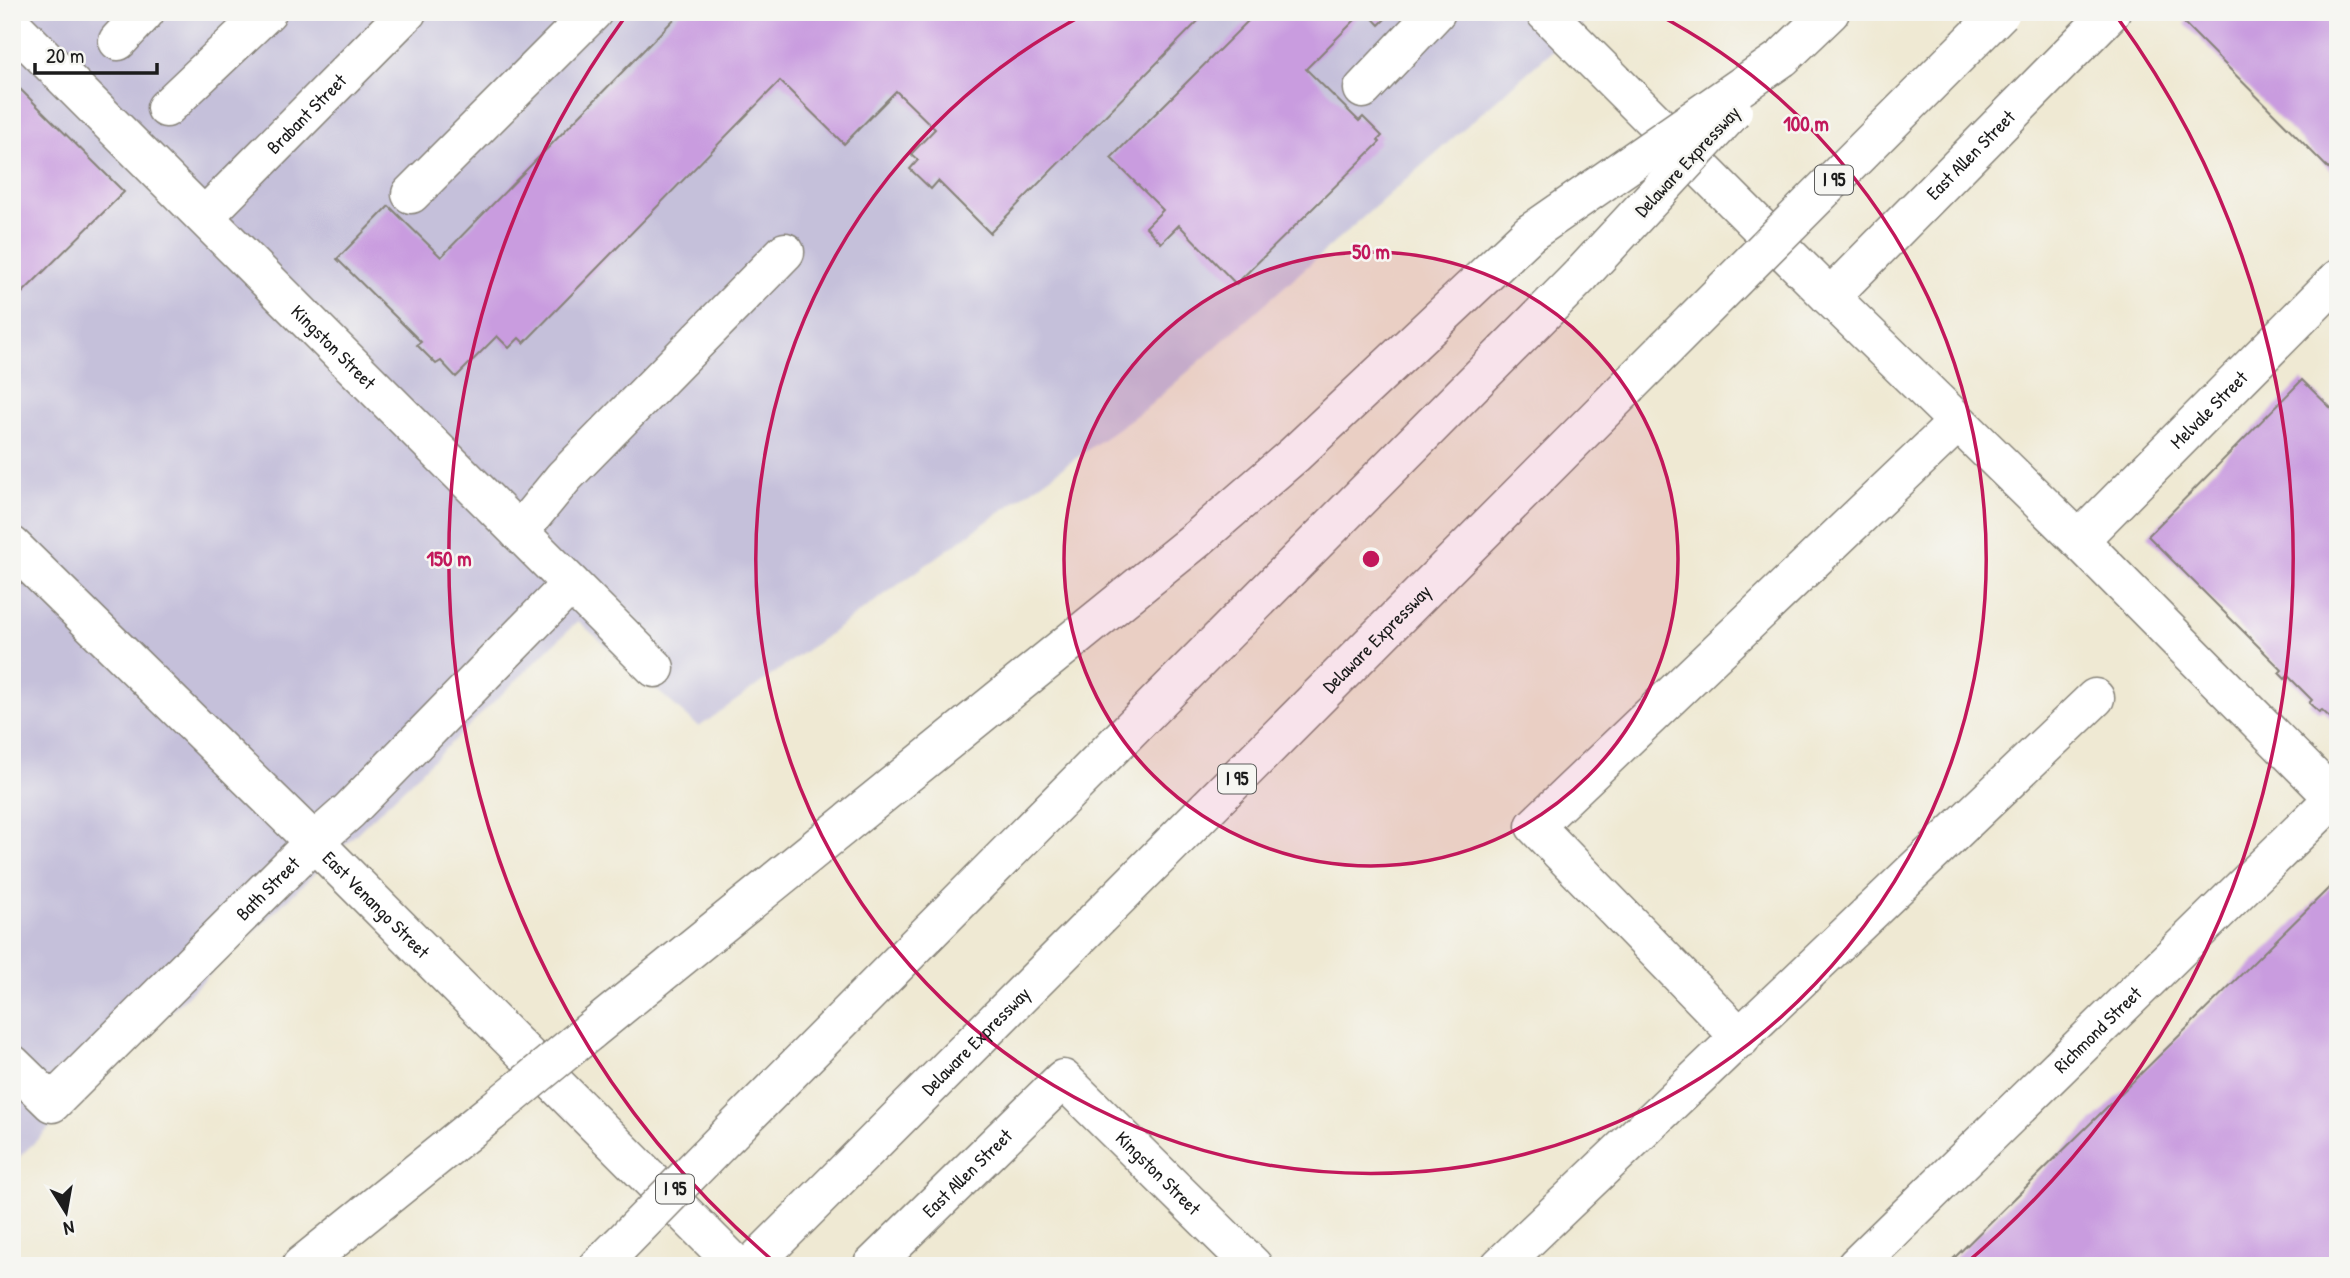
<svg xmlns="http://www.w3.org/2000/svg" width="2350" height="1278" viewBox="0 0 2350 1278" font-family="'Patrick Hand',sans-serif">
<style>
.industrial{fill:#c5c0da}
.building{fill:#c99cdf}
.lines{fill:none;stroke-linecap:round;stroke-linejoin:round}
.minor-casing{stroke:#868278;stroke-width:41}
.major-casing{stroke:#868278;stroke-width:41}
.highway-casing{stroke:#868278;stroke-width:41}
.minor{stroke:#fff;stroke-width:38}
.major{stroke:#fff;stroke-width:38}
.highway{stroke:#fff;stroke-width:38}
.highway-bridge-casing{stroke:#868278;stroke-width:41;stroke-linecap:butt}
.highway-bridge{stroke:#fff;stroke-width:38}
.ring{fill:none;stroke:#c2185b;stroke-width:3.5}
.labels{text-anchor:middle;stroke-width:5;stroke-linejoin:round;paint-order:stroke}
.shield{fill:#f6f6f2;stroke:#5d5d5c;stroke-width:2}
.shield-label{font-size:18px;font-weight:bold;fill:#1c1c1c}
.street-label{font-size:19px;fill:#1c1c1c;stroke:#f6f6f2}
.centre{fill:#c2185b;stroke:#f6f6f2;stroke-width:3.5}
.ring-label{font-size:21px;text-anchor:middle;font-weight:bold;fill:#c2185b;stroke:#f6f6f2;stroke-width:5;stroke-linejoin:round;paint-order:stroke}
</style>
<rect width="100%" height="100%" fill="#f6f6f2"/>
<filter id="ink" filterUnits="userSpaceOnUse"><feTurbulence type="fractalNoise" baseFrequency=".0143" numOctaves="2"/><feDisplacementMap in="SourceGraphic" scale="14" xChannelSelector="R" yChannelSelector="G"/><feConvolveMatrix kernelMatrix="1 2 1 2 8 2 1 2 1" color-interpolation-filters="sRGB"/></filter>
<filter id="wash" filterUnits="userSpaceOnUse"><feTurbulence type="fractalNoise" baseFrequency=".00686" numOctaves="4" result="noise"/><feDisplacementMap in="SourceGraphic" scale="28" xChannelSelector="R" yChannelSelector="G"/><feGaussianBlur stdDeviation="1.57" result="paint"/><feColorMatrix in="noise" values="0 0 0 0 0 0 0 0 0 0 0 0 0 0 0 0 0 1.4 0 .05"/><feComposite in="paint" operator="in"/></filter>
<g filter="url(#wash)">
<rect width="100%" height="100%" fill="#efe9d3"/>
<!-- industrial -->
<path class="industrial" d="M 12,12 L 1596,12 L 1149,406 L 699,727 L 578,621 L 12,1164 Z"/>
<g id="blocks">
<!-- building -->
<g class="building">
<path d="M 681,12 L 1207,12 L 990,233 L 938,181 L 931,189 L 910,169 L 918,160 L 911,154 L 935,129 L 896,91 L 844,144 L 780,81 L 524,343 L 519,338 L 509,348 L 497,336 L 456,377 L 441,361 L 436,364 L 417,345 L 421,342 L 337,259 L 389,206 L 441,257 Z"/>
<path d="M 1257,12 L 1363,12 L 1306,69 L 1359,121 L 1363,117 L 1382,136 L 1378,140 L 1380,142 L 1236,284 L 1179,225 L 1161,243 L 1146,227 L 1163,210 L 1111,158 Z"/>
<path d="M 1367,12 L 1392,12 L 1379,25 Z"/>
<path d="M 2197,12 L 2338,12 L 2338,178 L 2184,23 Z"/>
<path d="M 12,81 L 124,192 L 12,303 Z"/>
<path d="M 2302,380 L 2338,415 L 2338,725 L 2322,710 L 2319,712 L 2309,703 L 2312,700 L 2288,676 L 2285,679 L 2279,673 L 2282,670 L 2148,536 Z"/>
<path d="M 2338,879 L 2338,1266 L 1946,1266 Z"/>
</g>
</g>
</g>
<g filter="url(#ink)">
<use href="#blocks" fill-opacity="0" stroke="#868278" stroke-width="2"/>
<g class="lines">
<defs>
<g id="minor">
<path d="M 1545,12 L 1830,297 L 2079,540 L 2338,802"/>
<path id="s1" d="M 12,25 L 655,668"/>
<path d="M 118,41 L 145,12"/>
<path d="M 1363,89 L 1436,12"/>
<path d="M 166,108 L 267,12"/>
<path d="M 411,194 L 593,12"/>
<path id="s2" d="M 205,216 L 407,12"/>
<path id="s3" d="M 1830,297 L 2111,12"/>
<path d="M 519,532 L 564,477 L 785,252"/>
<path id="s4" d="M 2079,540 L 2338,279"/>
<path id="s5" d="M 12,546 L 314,842 L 737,1266"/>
<path d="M 1741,1038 L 1535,826 L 1958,422"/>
<path id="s6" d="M 12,1064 L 52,1103 L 314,842 L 349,811 L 571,584"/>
<path id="s7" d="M 872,1266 L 1063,1079 L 1253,1266"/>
<path d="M 1500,1266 L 2095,698"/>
</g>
<g id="major">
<path id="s8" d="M 1856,1266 L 2338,794"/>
</g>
<g id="highway">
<path d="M 1782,58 L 1830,12"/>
<path d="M 589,1032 L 1197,539 L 1294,455 L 1530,233"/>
<path d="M 729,1134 L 1581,275"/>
<path d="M 301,1266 L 493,1111"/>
<path d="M 599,1266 L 620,1245"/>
<path id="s9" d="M 751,1266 L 1667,347"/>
</g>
</defs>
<!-- minor casing -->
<use href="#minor" class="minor-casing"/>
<!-- major casing -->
<use href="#major" class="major-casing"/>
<!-- highway casing -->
<use href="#highway" class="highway-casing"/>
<!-- minor -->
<use href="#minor" class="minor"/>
<!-- major -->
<use href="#major" class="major"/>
<!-- highway -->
<use href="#highway" class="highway"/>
<defs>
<g id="highway-bridge">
<path d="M 1530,233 L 1782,58"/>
<path d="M 1581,275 L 1733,111"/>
<path d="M 1667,347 L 2001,12"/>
<path d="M 493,1111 L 589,1032"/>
<path d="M 620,1245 L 729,1134"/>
</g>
</defs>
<!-- highway-bridge casing -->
<use href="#highway-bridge" class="highway-bridge-casing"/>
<!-- highway-bridge -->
<use href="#highway-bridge" class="highway-bridge"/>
</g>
</g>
<!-- distance rings -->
<circle cx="1371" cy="559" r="307" fill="#c2185b" fill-opacity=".12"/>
<g class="ring">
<circle cx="1371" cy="559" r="307"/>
<path d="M1655 13A615 615 0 1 1 1087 13"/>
<path d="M778 1265A922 922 0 0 1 625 17M2117 17A922 922 0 0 1 1964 1265"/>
</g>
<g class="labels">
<!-- shield labels -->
<g class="shield">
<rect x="1815" y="165.5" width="38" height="29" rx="5"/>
<rect x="1218" y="764.5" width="38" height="29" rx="5"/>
<rect x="656" y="1174.5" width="38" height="29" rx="5"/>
</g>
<g class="shield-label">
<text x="1834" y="186">I 95</text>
<text x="1237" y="785">I 95</text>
<text x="675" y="1195">I 95</text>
</g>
<!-- street labels -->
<g class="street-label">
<text dy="7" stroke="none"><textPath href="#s2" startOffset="144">Brabant Street</textPath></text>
<text dy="7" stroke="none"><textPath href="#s3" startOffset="200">East Allen Street</textPath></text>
<text transform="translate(1687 161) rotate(-47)" y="7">Delaware Expressway</text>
<text dy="7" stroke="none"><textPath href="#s1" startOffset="455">Kingston Street</textPath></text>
<text dy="7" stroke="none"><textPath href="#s4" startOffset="184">Melvale Street</textPath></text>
<text dy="7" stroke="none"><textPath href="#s9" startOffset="886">Delaware Expressway</textPath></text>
<text dy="7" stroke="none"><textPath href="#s6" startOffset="360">Bath Street</textPath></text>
<text dy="7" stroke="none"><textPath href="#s5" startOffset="511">East Venango Street</textPath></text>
<text dy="7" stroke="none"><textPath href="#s8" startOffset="338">Richmond Street</textPath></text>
<text dy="7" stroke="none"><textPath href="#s9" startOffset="318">Delaware Expressway</textPath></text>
<text dy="7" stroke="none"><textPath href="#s7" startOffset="133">East Allen Street</textPath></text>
<text dy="7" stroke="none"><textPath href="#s7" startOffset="401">Kingston Street</textPath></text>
</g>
</g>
<circle cx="1371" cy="559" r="10" class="centre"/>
<g class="ring-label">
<text x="1806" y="131">100 m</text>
<text x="1371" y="259">50 m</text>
<text x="449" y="566">150 m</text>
</g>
<!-- margin -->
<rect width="2350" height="1278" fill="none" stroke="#f6f6f2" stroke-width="42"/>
<!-- north arrow -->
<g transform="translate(66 1212) rotate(169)" stroke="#f6f6f2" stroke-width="5" paint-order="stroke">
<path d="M0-5L12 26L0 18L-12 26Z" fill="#1c1c1c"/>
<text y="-10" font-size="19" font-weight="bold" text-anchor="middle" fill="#1c1c1c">N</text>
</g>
<!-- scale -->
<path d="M35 63v10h122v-10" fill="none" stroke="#1c1c1c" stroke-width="3.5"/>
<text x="46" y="63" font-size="21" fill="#1c1c1c" stroke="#f6f6f2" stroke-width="5" paint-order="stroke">20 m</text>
</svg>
